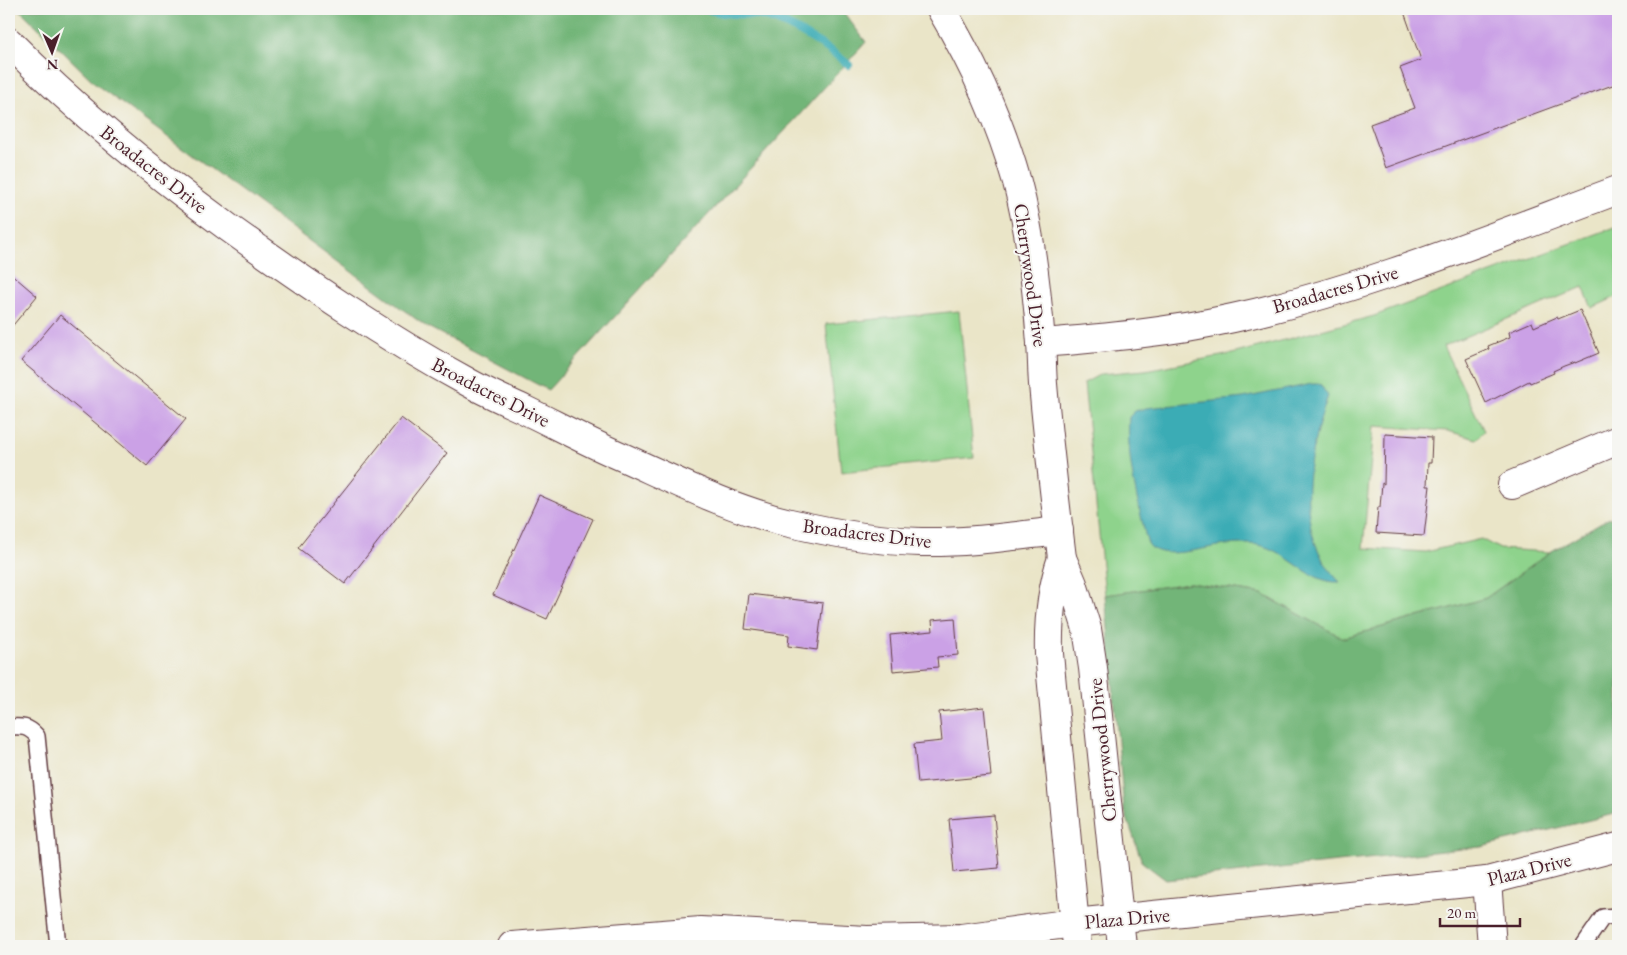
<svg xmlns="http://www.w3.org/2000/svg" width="1627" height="955" viewBox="0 0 1627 955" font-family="'EB Garamond',serif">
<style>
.green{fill:#8ed38c;stroke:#6c795c}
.forest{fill:#72b578;stroke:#5e6a52}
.water{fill:#3bacb5;stroke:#426670}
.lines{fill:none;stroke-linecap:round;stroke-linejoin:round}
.stream{stroke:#3bacb5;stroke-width:8}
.building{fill:#cba1e6}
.lane-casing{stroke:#623d43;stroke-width:18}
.street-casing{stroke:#623d43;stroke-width:30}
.lane{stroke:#fff;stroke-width:15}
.street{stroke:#fff;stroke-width:28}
.labels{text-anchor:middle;stroke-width:4;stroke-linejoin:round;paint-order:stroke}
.street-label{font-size:20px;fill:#4a1f2b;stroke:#f6f6f2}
</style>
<rect width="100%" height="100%" fill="#f6f6f2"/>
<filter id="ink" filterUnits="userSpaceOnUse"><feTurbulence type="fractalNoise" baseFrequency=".02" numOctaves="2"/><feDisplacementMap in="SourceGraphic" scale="10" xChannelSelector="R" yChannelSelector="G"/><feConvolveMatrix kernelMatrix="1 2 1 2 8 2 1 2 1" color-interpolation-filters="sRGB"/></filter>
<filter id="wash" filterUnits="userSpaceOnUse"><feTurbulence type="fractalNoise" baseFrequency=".0096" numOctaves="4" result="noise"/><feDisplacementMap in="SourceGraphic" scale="20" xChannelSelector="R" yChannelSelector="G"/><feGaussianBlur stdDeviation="1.12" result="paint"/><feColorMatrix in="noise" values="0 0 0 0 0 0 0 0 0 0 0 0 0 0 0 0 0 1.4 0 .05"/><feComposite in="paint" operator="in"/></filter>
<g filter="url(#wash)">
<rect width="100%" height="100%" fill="#eae5c8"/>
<!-- green -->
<g class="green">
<path d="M 1618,226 L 1618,296 L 1592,308 L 1583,287 L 1443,346 L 1484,431 L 1476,439 L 1448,431 L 1374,426 L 1363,548 L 1425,552 L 1481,539 L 1500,549 L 1550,552 L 1486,598 L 1343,638 L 1262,594 L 1190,583 L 1105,595 L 1084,383 L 1101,374 L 1145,370 L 1232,354 L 1374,316 Z"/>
<path d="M 959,311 L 974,458 L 841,472 L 826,324 Z"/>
</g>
<!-- forest -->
<g class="forest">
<path d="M 19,9 L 841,9 L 866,42 L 548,390 L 424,325 L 98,86 Z"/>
<path d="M 1618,514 L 1618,813 L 1481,847 L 1166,880 L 1142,862 L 1124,809 L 1105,595 L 1190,583 L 1262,594 L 1343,638 L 1486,598 L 1550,552 L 1600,523 Z"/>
</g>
<!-- water -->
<path class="water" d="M 1312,384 L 1320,384 L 1328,396 C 1307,455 1291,533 1340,582 C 1306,584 1285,545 1250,544 C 1240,544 1230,544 1219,546 C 1203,548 1166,559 1152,548 C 1149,546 1147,542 1146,538 C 1137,498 1126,457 1129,417 L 1135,411 L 1146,408 L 1243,398 Z"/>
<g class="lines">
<!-- stream -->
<path class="stream" d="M 707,9 C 724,16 743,13 761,16 C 787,21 829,48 849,65"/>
</g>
<g id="blocks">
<!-- building -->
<g class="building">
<path d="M 1403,9 L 1612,9 L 1618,25 L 1618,83 L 1386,168 L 1370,124 L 1415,108 L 1400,68 L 1421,60 Z"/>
<path d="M 9,272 L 37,296 L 9,330 Z"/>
<path d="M 1580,310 L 1599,353 L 1575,363 L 1575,362 L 1564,366 L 1553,371 L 1554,373 L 1530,383 L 1529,381 L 1486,403 L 1466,359 L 1489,349 L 1488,346 L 1510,337 L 1509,332 L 1532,322 L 1534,327 L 1557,317 L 1558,319 Z"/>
<path d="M 60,315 L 186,419 L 147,466 L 21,361 Z"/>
<path d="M 401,418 L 447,453 L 345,584 L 298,548 Z"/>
<path d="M 1385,434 L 1432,437 L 1431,463 L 1428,463 L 1427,486 L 1430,486 L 1424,536 L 1376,533 L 1378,507 L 1380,507 L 1382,483 L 1384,484 Z"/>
<path d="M 539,495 L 593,519 L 547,619 L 493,595 Z"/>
<path d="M 749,594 L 823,603 L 817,650 L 788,646 L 789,635 L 745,629 Z"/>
<path d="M 955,618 L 958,655 L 937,657 L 938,667 L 893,671 L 890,635 L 933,631 L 932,620 Z"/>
<path d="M 984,707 L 991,776 L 918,783 L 914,744 L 942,741 L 939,712 Z"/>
<path d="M 994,815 L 999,868 L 954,872 L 949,819 Z"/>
</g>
</g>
</g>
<g filter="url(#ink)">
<use href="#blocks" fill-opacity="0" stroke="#623d43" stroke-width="1"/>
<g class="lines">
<defs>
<g id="lane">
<path d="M 9,727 C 22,726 28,726 37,736 L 58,946"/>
<path d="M 1583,946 L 1603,917 L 1618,916"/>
</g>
<g id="street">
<path d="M 941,9 C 973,63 1000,121 1017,182 C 1031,234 1037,289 1041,343 C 1042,357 1042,371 1043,384 C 1048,442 1055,500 1062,558 L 1073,584 L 1087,629 L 1093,668 L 1122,946"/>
<path d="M 9,42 C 77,111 151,171 229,228 C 306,283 383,336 466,381 C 485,392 506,401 525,410 C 556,425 586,441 618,455 C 674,480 730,509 790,523 C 833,533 878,541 921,542 C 967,543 1013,536 1059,531"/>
<path d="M 1041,343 C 1105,338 1170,332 1233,318 C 1365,289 1491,237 1618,190"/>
<path d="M 1512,485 L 1618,440"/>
<path d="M 1062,558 C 1051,590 1048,620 1049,654 L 1077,946"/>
<path d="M 1487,881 L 1492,946"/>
<path d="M 512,946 L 701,931 L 867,940 L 961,938 L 1074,923 L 1487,881 L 1618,847"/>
</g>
</defs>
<!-- lane casing -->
<use href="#lane" class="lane-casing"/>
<!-- street casing -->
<use href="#street" class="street-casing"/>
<!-- lane -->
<use href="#lane" class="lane"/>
<!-- street -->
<use href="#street" class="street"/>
</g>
</g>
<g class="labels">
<!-- street labels -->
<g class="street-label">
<text transform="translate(154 169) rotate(38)" y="7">Broadacres Drive</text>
<text transform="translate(1031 275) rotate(82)" y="7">Cherrywood Drive</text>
<text transform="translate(1335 289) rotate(-16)" y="7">Broadacres Drive</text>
<text transform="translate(491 392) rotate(27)" y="7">Broadacres Drive</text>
<text transform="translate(867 533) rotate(7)" y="7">Broadacres Drive</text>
<text transform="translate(1102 750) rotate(-96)" y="7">Cherrywood Drive</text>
<text transform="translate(1529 869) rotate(-14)" y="7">Plaza Drive</text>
<text transform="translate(1127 918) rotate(-5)" y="7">Plaza Drive</text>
</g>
</g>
<!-- margin -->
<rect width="1627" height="955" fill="none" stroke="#f6f6f2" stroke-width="30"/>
<!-- north arrow -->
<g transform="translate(52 52) rotate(178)" stroke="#f6f6f2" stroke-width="4" paint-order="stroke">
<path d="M0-4L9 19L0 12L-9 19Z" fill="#4a1f2b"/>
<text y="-8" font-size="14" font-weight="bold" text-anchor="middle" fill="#4a1f2b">N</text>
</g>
<!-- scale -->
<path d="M1440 918v8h80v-8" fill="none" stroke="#4a1f2b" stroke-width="2.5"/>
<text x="1447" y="918" font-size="15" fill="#4a1f2b" stroke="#f6f6f2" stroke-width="4" paint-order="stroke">20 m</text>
</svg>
